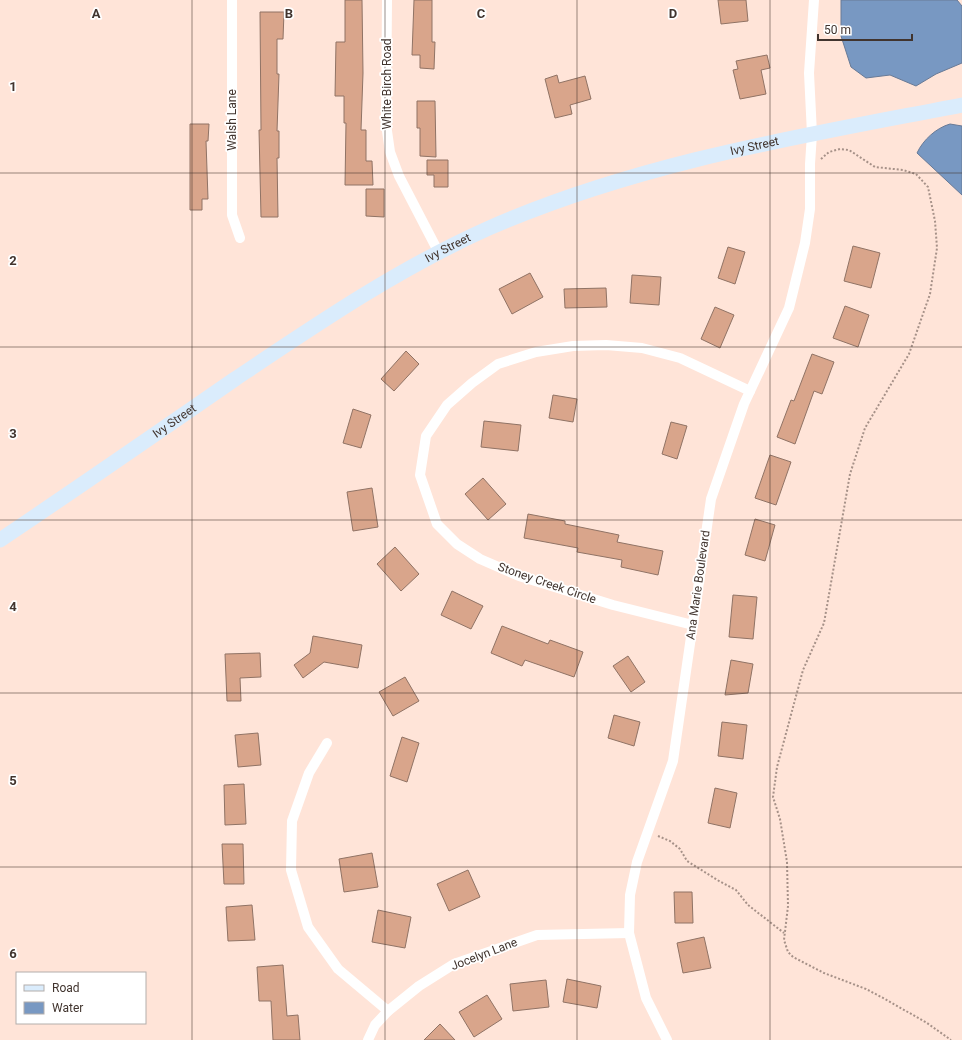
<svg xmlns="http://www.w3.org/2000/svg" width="962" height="1040" viewBox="0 0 962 1040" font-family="Roboto,sans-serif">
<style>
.water{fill:#7898c2;stroke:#687a96}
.building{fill:#d9a58b;stroke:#907365}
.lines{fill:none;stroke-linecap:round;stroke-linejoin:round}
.path{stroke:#a69188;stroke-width:2;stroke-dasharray:2 2;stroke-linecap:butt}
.minor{stroke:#fff;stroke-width:10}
.secondary{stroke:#daecfc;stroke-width:15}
.grid{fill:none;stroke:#41342e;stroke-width:1;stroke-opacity:0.55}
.labels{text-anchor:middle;stroke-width:3.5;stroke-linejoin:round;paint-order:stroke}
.street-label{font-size:12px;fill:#41342e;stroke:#fff}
.grid-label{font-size:13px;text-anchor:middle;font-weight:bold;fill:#41342e;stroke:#fff;stroke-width:3.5;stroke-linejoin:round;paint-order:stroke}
</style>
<rect width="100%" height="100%" fill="#ffe4d8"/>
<!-- water -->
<g class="water">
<path d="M 841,0 L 957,0 L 962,6 L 962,63 L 936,74 L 916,86 L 890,75 L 866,78 L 851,67 L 841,36 Z"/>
<path d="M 950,124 L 962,126 L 962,195 L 917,153 C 923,140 936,128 950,124 Z"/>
</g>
<!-- building -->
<g class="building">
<path d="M 345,0 L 362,0 L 363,73 L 361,130 L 366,130 L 366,161 L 372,161 L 373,185 L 345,185 L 346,123 L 344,123 L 344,96 L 335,96 L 336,42 L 345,42 Z"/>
<path d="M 414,0 L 432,0 L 432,42 L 435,42 L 434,69 L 420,68 L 420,55 L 412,55 Z"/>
<path d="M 718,0 L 746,0 L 748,21 L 721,24 Z"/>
<path d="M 260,12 L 284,12 L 283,39 L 277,39 L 277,74 L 279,74 L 277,131 L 279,131 L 279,158 L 277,158 L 278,217 L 261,217 L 259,130 L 261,130 Z"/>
<path d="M 767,55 L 770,68 L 761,70 L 766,94 L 740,99 L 733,70 L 738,69 L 736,61 Z"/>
<path d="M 557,75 L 559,83 L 585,76 L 591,99 L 570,105 L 572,114 L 555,118 L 545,79 Z"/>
<path d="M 417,101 L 435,101 L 436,157 L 420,156 L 420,128 L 417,128 Z"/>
<path d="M 190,124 L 209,124 L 208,141 L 206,141 L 208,199 L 202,199 L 202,210 L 190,210 Z"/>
<path d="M 427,160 L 448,160 L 448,187 L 434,187 L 434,175 L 427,175 Z"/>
<path d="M 366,189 L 384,189 L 384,217 L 366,216 Z"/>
<path d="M 853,246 L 880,253 L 871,288 L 844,281 Z"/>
<path d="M 728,247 L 745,252 L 735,284 L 718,278 Z"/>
<path d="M 530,273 L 543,297 L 512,314 L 499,289 Z"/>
<path d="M 632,275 L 661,277 L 659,305 L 630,303 Z"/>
<path d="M 606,288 L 607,307 L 565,308 L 564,289 Z"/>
<path d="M 845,306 L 869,315 L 858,347 L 833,338 Z"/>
<path d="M 715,307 L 734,315 L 720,348 L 701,339 Z"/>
<path d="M 406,351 L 419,364 L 394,391 L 381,379 Z"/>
<path d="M 812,354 L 834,362 L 822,394 L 814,391 L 795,444 L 777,437 L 791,400 L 794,401 Z"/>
<path d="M 553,395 L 577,399 L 573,422 L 549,418 Z"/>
<path d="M 353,409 L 371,415 L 361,448 L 343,443 Z"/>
<path d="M 484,421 L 521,425 L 518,451 L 481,447 Z"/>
<path d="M 671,422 L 687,426 L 677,459 L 662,454 Z"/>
<path d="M 770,455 L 791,462 L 776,505 L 755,498 Z"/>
<path d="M 483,478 L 506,504 L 488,520 L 465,494 Z"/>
<path d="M 372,488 L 378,527 L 353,531 L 347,492 Z"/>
<path d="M 528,514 L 565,521 L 565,524 L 619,535 L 617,542 L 663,551 L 658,575 L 621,567 L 622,560 L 577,552 L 578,548 L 524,538 Z"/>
<path d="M 755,519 L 775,525 L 765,561 L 745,555 Z"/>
<path d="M 395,547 L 419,574 L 401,591 L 377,564 Z"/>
<path d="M 452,591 L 483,606 L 471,629 L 441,615 Z"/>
<path d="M 733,595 L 757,597 L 753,639 L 729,637 Z"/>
<path d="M 502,626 L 548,644 L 550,640 L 583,652 L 574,677 L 525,660 L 522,666 L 491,653 Z"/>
<path d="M 313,636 L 362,645 L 358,668 L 324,662 L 303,678 L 294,665 L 310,653 Z"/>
<path d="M 260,653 L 261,677 L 240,678 L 241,701 L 227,701 L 225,654 Z"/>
<path d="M 628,656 L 645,682 L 631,692 L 613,666 Z"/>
<path d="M 731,660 L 753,664 L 748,693 L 725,695 Z"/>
<path d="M 405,677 L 419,701 L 393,716 L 379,692 Z"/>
<path d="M 614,715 L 640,722 L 634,746 L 608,738 Z"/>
<path d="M 722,722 L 747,725 L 743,759 L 718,756 Z"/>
<path d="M 258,733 L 261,765 L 238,767 L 235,735 Z"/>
<path d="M 402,737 L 419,743 L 407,782 L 390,776 Z"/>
<path d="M 244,784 L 246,824 L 225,825 L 224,785 Z"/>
<path d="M 715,788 L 737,793 L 730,828 L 708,823 Z"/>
<path d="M 222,844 L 243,844 L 244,884 L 224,884 Z"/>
<path d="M 372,853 L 378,887 L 344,892 L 339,859 Z"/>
<path d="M 468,870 L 480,897 L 449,911 L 437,884 Z"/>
<path d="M 674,892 L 692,892 L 693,923 L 675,923 Z"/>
<path d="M 252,905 L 255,940 L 228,941 L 226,907 Z"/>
<path d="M 378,910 L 411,917 L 405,948 L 372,942 Z"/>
<path d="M 704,937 L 711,968 L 683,973 L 677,943 Z"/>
<path d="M 283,965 L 287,1016 L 298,1015 L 300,1040 L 273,1040 L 271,1001 L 259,1001 L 257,967 Z"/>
<path d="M 567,979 L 601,986 L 597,1008 L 563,1002 Z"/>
<path d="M 546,980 L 549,1007 L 513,1011 L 510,984 Z"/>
<path d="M 487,995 L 502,1019 L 474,1037 L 459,1012 Z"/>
<path d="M 440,1024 L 455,1040 L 424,1040 Z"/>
</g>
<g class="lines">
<!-- path -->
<g class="path">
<path d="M 821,159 L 829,152 L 840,149 L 849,150 L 875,167 L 903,170 L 916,174 L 928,187 L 935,221 L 937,248 L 930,294 L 909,354 L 865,428 L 850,474 L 824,623 L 803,670 L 777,767 L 773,797 L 780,819 L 787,862 L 788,906 L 784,940 L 788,952 L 793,957 L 824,973 L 866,989 L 885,999 L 927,1023 L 951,1040"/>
<path d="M 658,836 L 670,841 L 680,849 L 687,861 L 719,881 L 736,890 L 748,905 L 784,933"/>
</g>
<!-- minor -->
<g class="minor">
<path d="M 232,0 L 232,215 L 240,238"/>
<path d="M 387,0 L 386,124 L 390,152 L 399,176 L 439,253"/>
<path d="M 693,625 L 613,605 L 519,576 L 480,559 L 457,544 L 437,524 L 420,475 L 426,436 L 447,405 L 472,383 L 498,364 L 536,352 L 573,346 L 606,345 L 642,348 L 680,358 L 750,391"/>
<path d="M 327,743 L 309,773 L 292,821 L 291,870 L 308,927 L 338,969 L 388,1011"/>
<path d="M 368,1040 L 375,1025 L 388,1011 L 419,986 L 454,964 L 537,935 L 629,933"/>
<path d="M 667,1040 L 646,998 L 629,933 L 630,895 L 637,862 L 673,761 L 711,499 L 744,404 L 789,308 L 805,243 L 810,209 L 810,164 L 812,134 L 809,73 L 814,0"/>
</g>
<!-- secondary -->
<path class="secondary" id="s1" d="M 0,540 C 79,487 157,433 235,379 C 317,324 399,268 489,228 C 640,162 802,136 962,105"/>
</g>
<!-- grid -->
<path class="grid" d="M 192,0 L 192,1040M 385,0 L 385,1040M 577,0 L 577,1040M 770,0 L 770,1040M 0,173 L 962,173M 0,347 L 962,347M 0,520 L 962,520M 0,693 L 962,693M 0,867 L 962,867"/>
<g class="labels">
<!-- street labels -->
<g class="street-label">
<text transform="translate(387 84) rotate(-90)" y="4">White Birch Road</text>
<text transform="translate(232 120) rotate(-90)" y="4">Walsh Lane</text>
<text dy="4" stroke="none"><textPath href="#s1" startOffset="859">Ivy Street</textPath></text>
<text dy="4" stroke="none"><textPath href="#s1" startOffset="535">Ivy Street</textPath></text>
<text dy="4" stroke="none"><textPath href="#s1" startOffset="211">Ivy Street</textPath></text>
<text transform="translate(547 583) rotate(19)" y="4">Stoney Creek Circle</text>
<text transform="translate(698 585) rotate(-82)" y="4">Ana Marie Boulevard</text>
<text transform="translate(484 954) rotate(-21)" y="4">Jocelyn Lane</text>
</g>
</g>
<g class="grid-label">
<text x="96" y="18">A</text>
<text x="289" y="18">B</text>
<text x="481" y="18">C</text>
<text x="673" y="18">D</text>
<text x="13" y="91">1</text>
<text x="13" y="265">2</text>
<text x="13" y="438">3</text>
<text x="13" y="611">4</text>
<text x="13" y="785">5</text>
<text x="13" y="958">6</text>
</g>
<!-- legend -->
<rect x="16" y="972" width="130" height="52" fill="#ffffff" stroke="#b3aeab"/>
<rect x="24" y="985" width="20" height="6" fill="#daecfc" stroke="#b3aeab"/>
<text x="52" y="992" font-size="12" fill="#41342e">Road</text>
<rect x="24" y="1002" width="20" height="12" fill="#7898c2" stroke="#b3aeab"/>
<text x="52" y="1012" font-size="12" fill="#41342e">Water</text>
<!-- scale -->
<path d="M818 34v6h94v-6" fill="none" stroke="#41342e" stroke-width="2"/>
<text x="824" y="34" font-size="12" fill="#41342e" stroke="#ffffff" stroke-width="3" paint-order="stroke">50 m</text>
</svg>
